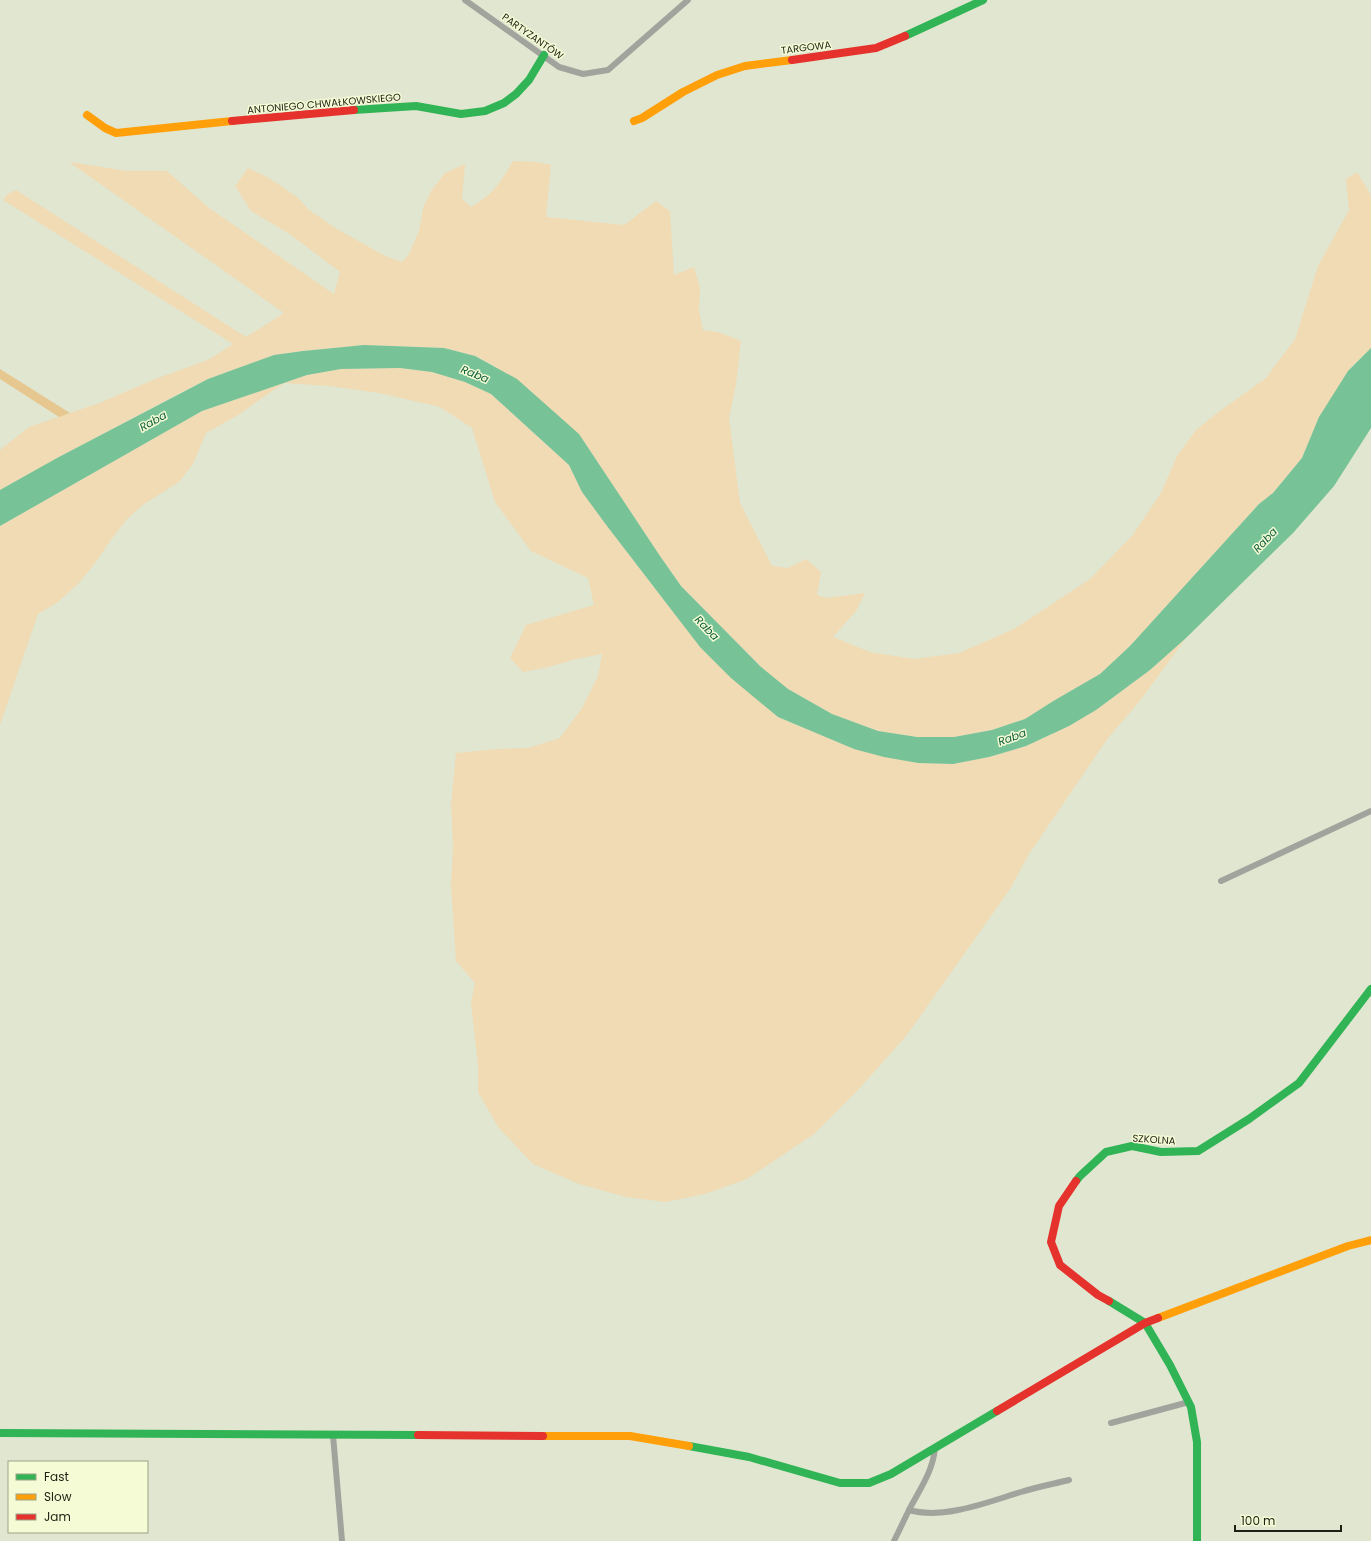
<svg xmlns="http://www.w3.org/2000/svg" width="1371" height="1541" viewBox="0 0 1371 1541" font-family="Poppins,sans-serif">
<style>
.green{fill:#f0dbb4}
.forest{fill:#e7c790}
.water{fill:#77c297}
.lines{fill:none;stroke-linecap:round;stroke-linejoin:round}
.street{stroke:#a0a49d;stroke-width:6}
.fast{stroke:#30b455;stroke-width:8}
.slow{stroke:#ff9f0a;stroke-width:8}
.jam{stroke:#e5322d;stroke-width:8}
.labels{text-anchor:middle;stroke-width:3;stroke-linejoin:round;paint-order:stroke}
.street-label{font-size:10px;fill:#1e2013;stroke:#f4fbd5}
.water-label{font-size:11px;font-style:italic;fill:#12603f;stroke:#f4fbd5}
</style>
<rect width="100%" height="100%" fill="#e1e6d0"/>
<!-- green -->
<g class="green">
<path d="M 513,161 L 536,162 L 551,165 L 546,217 L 624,225 L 656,201 L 670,211 L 674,275 L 694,267 L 700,288 L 699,310 L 703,330 L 718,332 L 741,341 L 736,384 L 729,418 L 740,503 L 772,566 L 788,568 L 806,559 L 821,572 L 817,595 L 826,598 L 865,593 L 856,611 L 833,637 L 870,652 L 914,659 L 959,653 L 1014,629 L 1090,579 L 1132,536 L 1161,493 L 1177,456 L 1196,430 L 1217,413 L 1266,378 L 1295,339 L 1318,266 L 1349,210 L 1346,179 L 1357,172 L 1371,195 L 1371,348 L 1351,367 L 1319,417 L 1302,458 L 1273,493 L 1259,504 L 1130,646 L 1100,674 L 1055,700 L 1025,719 L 992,730 L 954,737 L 917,737 L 878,731 L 832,714 L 788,689 L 760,666 L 681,586 L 660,556 L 579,434 L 493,365 L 475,356 L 444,348 L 364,345 L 303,351 L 274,355 L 208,379 L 180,393 L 57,458 L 0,490 L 0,450 L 29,427 L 102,402 L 155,379 L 208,360 L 233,344 L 3,200 L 8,194 L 16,190 L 246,337 L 284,313 L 69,162 L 128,171 L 167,171 L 209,208 L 334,294 L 340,272 L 291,235 L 251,211 L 235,186 L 248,168 L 269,178 L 297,197 L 309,210 L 337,229 L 385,256 L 402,262 L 409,254 L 419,231 L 423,208 L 431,191 L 445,173 L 465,164 L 462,199 L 471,207 C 494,194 500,183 513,161 Z"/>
<path d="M 400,368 L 432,372 L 465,382 L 491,394 L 569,465 L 582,492 L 607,526 L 700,647 L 778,717 L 854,749 L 918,763 L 953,764 L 989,757 L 1026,746 L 1069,726 L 1096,710 L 1150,670 L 1186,638 L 1139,702 L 1108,738 L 1029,854 L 1010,889 L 907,1035 L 857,1091 L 814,1134 L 747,1179 L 705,1194 L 666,1202 L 626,1197 L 579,1184 L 533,1164 L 498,1127 L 478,1092 L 478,1066 L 471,1002 L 475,983 L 456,961 L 451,886 L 453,847 L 451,804 L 456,753 L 497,749 L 528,748 L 560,738 L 582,708 L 598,676 L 602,654 L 576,659 L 549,667 L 523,672 L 510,658 L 526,625 L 594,605 L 588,578 L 531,551 L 495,502 L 472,428 L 440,407 L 379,393 L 329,386 L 284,383 L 238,415 L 206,433 L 193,464 L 179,482 L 144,504 L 127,519 L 110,541 L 96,562 L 79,583 L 58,602 L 38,614 L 0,725 L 0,526 L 202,411 L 307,375 L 341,369 Z"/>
</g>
<!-- forest -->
<path class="forest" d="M 0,369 L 70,413 L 59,417 L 0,379 Z"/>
<!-- water -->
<path class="water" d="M 364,345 L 444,348 L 475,356 L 517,379 L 579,434 L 660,556 L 681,586 L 760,666 L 788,689 L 832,714 L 878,731 L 917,737 L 954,737 L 992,730 L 1025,719 L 1055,700 L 1100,674 L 1130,646 L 1259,504 L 1273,493 L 1302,458 L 1319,417 L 1348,371 L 1371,348 L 1371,428 L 1334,486 L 1293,533 L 1186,638 L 1150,670 L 1096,710 L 1069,726 L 1026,746 L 989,757 L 953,764 L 918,763 L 884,757 L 854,749 L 778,717 L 731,678 L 700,647 L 607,526 L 582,492 L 569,465 L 491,394 L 465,382 L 432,372 L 400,368 L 341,369 L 307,375 L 202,411 L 0,526 L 0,490 L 57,458 L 208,379 L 274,355 L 303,351 Z"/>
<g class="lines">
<!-- street -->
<g class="street">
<path d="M 465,0 L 559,67 L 583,74 L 608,70 L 688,0"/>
<path d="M 1221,881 L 1371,811"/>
<path d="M 1111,1423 L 1189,1402"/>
<path d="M 333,1435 L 342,1541"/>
<path d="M 909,1510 C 943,1520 988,1502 1021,1492 C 1037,1487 1053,1484 1069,1480"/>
<path d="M 894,1541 C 899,1531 904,1520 909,1510 C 920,1489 933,1471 935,1448"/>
</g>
<!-- fast -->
<g class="fast">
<path d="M 905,36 L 983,0"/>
<path d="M 354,110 L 416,106 L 461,114 L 485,111 L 504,103 L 516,94 L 529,80 L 544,55"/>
<path d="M 1076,1181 L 1080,1176 L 1106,1152 L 1132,1146 L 1161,1152 L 1198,1151 L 1249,1119 L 1299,1083 L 1371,989"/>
<path d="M 1109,1301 L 1145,1323 L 1170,1365 L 1191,1407 L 1197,1442 L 1197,1541"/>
<path d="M 0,1433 L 418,1435"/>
<path d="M 689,1446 L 749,1457 L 840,1483 L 869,1483 L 891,1474 L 997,1411"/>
</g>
<!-- slow -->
<g class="slow">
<path d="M 87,115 L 105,128 L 116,133 L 232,121"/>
<path d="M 634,121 L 642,118 L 683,92 L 717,75 L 745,66 L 792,60"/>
<path d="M 1158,1318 L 1348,1246 L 1371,1240"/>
<path d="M 543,1436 L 630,1436 L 689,1446"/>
</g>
<!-- jam -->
<g class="jam">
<path d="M 792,60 L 876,48 L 905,36"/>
<path d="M 232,121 L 354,110"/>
<path d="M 1076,1181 L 1059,1206 L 1051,1242 L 1060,1265 L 1098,1295 L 1109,1301"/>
<path d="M 997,1411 L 1145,1323 L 1158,1318"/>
<path d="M 418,1435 L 543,1436"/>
</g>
</g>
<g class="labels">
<!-- street labels -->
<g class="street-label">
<text transform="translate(533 36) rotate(35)" y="4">PARTYZANTÓW</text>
<text transform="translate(806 47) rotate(-7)" y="4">TARGOWA</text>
<text transform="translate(324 103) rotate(-5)" y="4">ANTONIEGO CHWAŁKOWSKIEGO</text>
<text transform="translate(1154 1139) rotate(4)" y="4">SZKOLNA</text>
</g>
<!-- water labels -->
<g class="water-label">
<text transform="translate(475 374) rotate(22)" y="4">Raba</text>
<text transform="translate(153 421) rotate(-29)" y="4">Raba</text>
<text transform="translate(1265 540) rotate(-47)" y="4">Raba</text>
<text transform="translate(707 628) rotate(46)" y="4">Raba</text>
<text transform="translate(1012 737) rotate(-20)" y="4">Raba</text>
</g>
</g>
<!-- legend -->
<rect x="8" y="1461" width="140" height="72" fill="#f4fbd5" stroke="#9ea387"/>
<rect x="16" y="1474" width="20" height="6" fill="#30b455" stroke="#9ea387"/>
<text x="44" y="1481" font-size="12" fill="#1e2013">Fast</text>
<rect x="16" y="1494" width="20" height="6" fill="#ff9f0a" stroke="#9ea387"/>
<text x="44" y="1501" font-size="12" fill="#1e2013">Slow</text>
<rect x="16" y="1514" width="20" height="6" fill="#e5322d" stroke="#9ea387"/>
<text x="44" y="1521" font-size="12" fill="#1e2013">Jam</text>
<!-- scale -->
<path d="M1235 1525v6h106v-6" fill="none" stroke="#1e2013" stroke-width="2"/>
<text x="1241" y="1525" font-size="12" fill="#1e2013" stroke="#f4fbd5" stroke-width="3" paint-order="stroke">100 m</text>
</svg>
